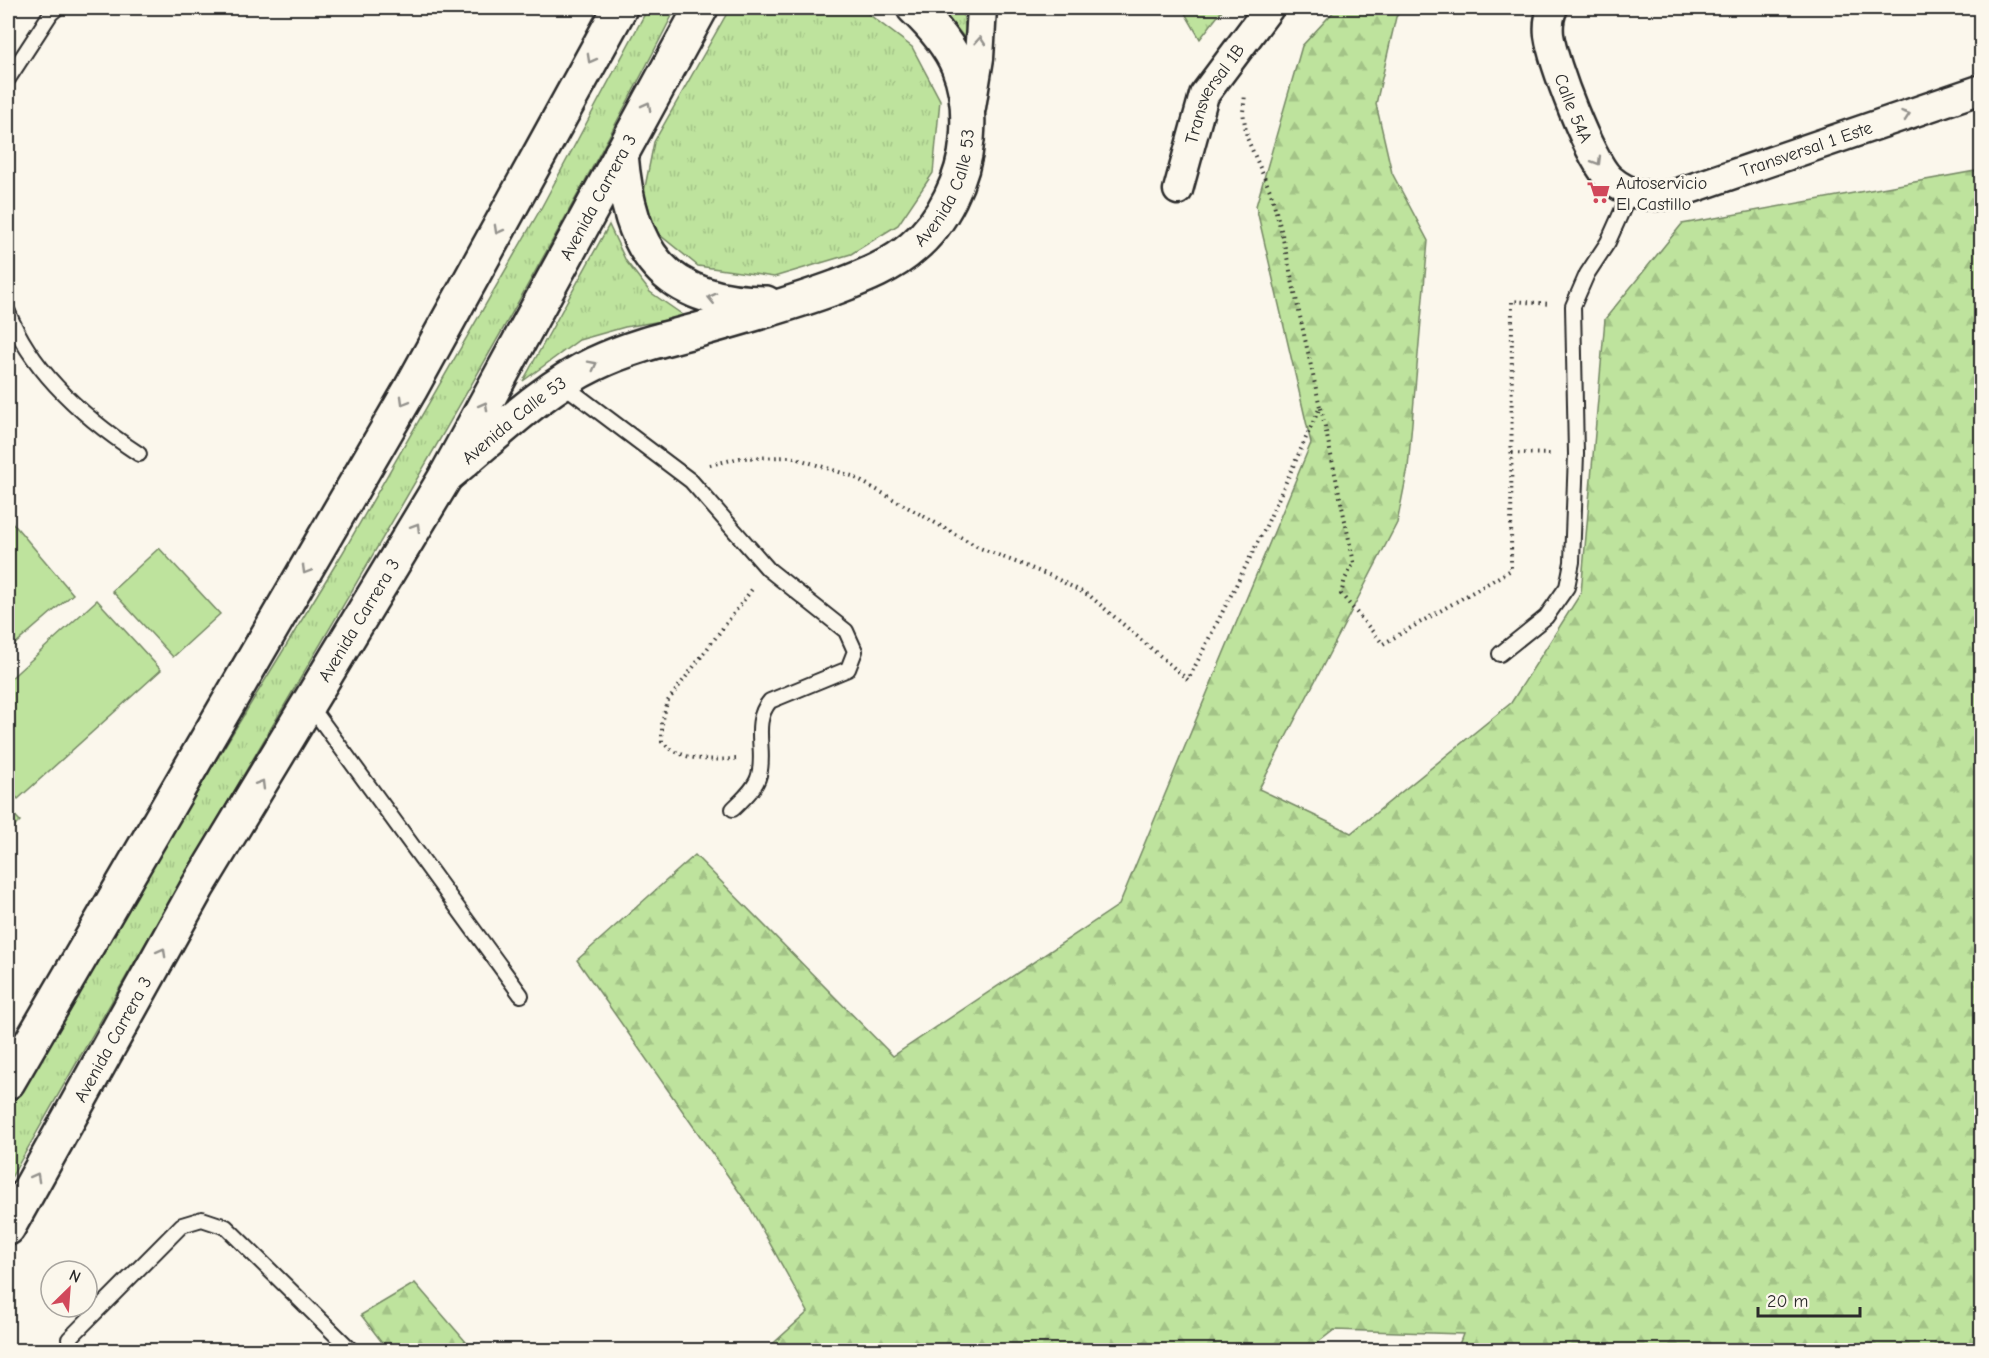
<svg xmlns="http://www.w3.org/2000/svg" width="1989" height="1358" viewBox="0 0 1989 1358" font-family="'Comic Neue',sans-serif">
<style>
.grass{fill:url(#grass-tufts);stroke:#748764;stroke-width:1.5}
.forest{fill:url(#forest-firs);stroke:#748764;stroke-width:1.5}
.pitch{fill:#bee39d;stroke:#748764;stroke-width:1.5}
.lines{fill:none;stroke-linecap:round;stroke-linejoin:round}
.service-casing{stroke:#2b2b2b;stroke-width:18}
.minor-casing{stroke:#2b2b2b;stroke-width:33}
.secondary-casing{stroke:#2b2b2b;stroke-width:38}
.primary-casing{stroke:#2b2b2b;stroke-width:38}
.path{stroke:#2b2b2b;stroke-width:4;stroke-dasharray:1.5 4.5;stroke-linecap:butt}
.service{stroke:#fbf7ec;stroke-width:14}
.minor{stroke:#fbf7ec;stroke-width:28}
.secondary{stroke:#fbf7ec;stroke-width:33}
.primary{stroke:#fbf7ec;stroke-width:33}
.oneway{stroke:#93918c}
.labels{text-anchor:middle;stroke-width:6;stroke-linejoin:round;paint-order:stroke}
.street-label{font-size:18px;fill:#2b2b2b;stroke:#fbf7ec}
.poi-label{font-size:18px;fill:#2b2b2b;stroke:#fbf7ec;text-anchor:start}
</style>
<defs>
<pattern id="grass-tufts" width="24" height="20" patternUnits="userSpaceOnUse" patternTransform="scale(1.5)"><rect width="24" height="20" fill="#bee39d"/><path d="M3 7l-1-3M5 7V3M7 7l1-3M15 17l-1-3M17 17v-4M19 17l1-3" fill="none" stroke="#a3c387"/></pattern>
<pattern id="forest-firs" width="22" height="20" patternUnits="userSpaceOnUse" patternTransform="scale(1.5)"><rect width="22" height="20" fill="#bee39d"/><path d="M5 1l3.5 6h-7zM16 11l3.5 6h-7z" fill="#a3c387"/></pattern>
</defs>
<rect width="100%" height="100%" fill="#fbf7ec"/>
<filter id="ink" filterUnits="userSpaceOnUse"><feTurbulence type="fractalNoise" baseFrequency=".0167" numOctaves="2"/><feDisplacementMap in="SourceGraphic" scale="12" xChannelSelector="R" yChannelSelector="G"/><feConvolveMatrix kernelMatrix="1 2 1 2 8 2 1 2 1" color-interpolation-filters="sRGB"/></filter>
<g filter="url(#ink)">
<!-- grass -->
<g class="grass">
<path d="M 648,8 L 676,8 C 554,248 417,480 280,713 C 188,869 97,1026 8,1183 L 8,1112 L 123,913 L 342,554 L 540,210 Z"/>
<path d="M 730,8 L 854,8 L 867,13 L 912,47 L 940,100 L 933,173 L 898,225 L 851,254 L 774,277 L 698,266 L 655,231 L 644,192 L 654,142 Z"/>
<path d="M 940,8 L 962,8 L 968,42 Z"/>
<path d="M 1182,8 L 1224,8 L 1200,39 Z"/>
<path d="M 609,225 L 626,261 L 650,292 L 686,317 L 625,327 L 579,340 L 523,381 Z"/>
</g>
<!-- forest -->
<g class="forest">
<path d="M 1337,8 L 1403,8 L 1396,17 L 1376,104 L 1392,173 L 1428,241 L 1408,468 L 1397,523 L 1259,789 L 1351,833 L 1511,703 L 1581,593 L 1605,319 L 1682,224 L 1981,170 L 1981,1350 L 1457,1350 L 1463,1334 L 1334,1330 L 1308,1350 L 766,1350 L 808,1312 L 749,1206 L 577,960 L 695,855 L 893,1056 L 1119,905 L 1311,443 L 1256,206 L 1302,46 Z"/>
<path d="M 415,1283 L 473,1350 L 388,1350 L 361,1315 Z"/>
</g>
<!-- pitch -->
<g class="pitch">
<path d="M 11,521 L 73,594 L 8,650 L 8,525 Z"/>
<path d="M 159,548 L 220,614 L 173,657 L 112,591 Z"/>
<path d="M 97,600 L 161,670 L 18,799 L 8,788 L 8,681 Z"/>
<path d="M 8,808 L 20,821 L 8,833 Z"/>
</g>
<g class="lines">
<defs>
<g id="service">
<path d="M 8,79 L 51,13 L 57,8"/>
<path d="M 8,312 C 32,372 87,420 139,454"/>
<path d="M 561,383 L 691,481 L 768,569 L 846,631 L 855,651 L 848,669 L 770,701 C 751,723 766,750 759,775 C 756,788 742,800 733,809"/>
<path d="M 1500,654 L 1546,617 L 1567,587 L 1572,562 L 1576,454 L 1573,306 L 1587,274 L 1608,242 L 1630,193"/>
<path d="M 309,704 L 521,995"/>
<path d="M 69,1339 L 182,1225 L 202,1219 L 226,1227 L 351,1350"/>
</g>
<g id="minor">
<path id="s1" d="M 1553,8 C 1549,16 1548,25 1549,35 C 1553,63 1590,161 1610,179 C 1630,196 1650,198 1675,194 L 1982,89"/>
<path d="M 971,107 L 979,58 L 982,8"/>
<path id="s2" d="M 1178,190 L 1204,95 L 1269,8"/>
</g>
<g id="secondary">
<path d="M 621,154 C 629,251 663,303 766,303"/>
<path id="s3" d="M 446,476 C 492,439 541,389 594,364 C 627,348 663,339 698,330 C 745,317 791,304 837,287 C 863,277 892,266 913,247 C 943,222 964,178 967,140 C 972,80 956,48 914,8"/>
</g>
<g id="primary">
<path d="M 8,1082 L 410,390 L 620,8"/>
<path id="s4" d="M 8,1228 L 197,888 L 446,476 L 701,8"/>
</g>
</defs>
<!-- service casing -->
<use href="#service" class="service-casing"/>
<!-- minor casing -->
<use href="#minor" class="minor-casing"/>
<!-- secondary casing -->
<use href="#secondary" class="secondary-casing"/>
<!-- primary casing -->
<use href="#primary" class="primary-casing"/>
<!-- path -->
<g class="path">
<path d="M 1321,408 L 1354,563 L 1345,579 L 1341,594 L 1383,644 L 1511,570 L 1512,301 L 1551,304"/>
<path d="M 1512,453 L 1553,454"/>
<path d="M 710,465 L 740,458 L 792,457 L 852,476 L 980,548 L 1051,576 L 1090,596 L 1188,680 L 1266,526 L 1320,407 L 1281,230 L 1271,193 L 1247,138 L 1243,112 L 1245,95"/>
<path d="M 736,759 C 708,760 684,762 662,742 L 662,724 L 667,702 L 753,588"/>
</g>
<!-- service -->
<use href="#service" class="service"/>
<!-- minor -->
<use href="#minor" class="minor"/>
<!-- secondary -->
<use href="#secondary" class="secondary"/>
<!-- primary -->
<use href="#primary" class="primary"/>
</g>
<!-- one-way arrows -->
<defs><path id="oneway-chevron" d="M-2-3.5L2.5 0L-2 3.5" fill="none" stroke-width="1.6" stroke-linecap="round" stroke-linejoin="round" transform="scale(1.5)"/></defs>
<g class="oneway">
<use href="#oneway-chevron" transform="translate(980 41) rotate(-86)"/>
<use href="#oneway-chevron" transform="translate(591 59) rotate(119)"/>
<use href="#oneway-chevron" transform="translate(647 106) rotate(-62)"/>
<use href="#oneway-chevron" transform="translate(1906 115) rotate(-19)"/>
<use href="#oneway-chevron" transform="translate(1597 161) rotate(59)"/>
<use href="#oneway-chevron" transform="translate(498 230) rotate(119)"/>
<use href="#oneway-chevron" transform="translate(712 298) rotate(-167)"/>
<use href="#oneway-chevron" transform="translate(593 365) rotate(-27)"/>
<use href="#oneway-chevron" transform="translate(404 401) rotate(120)"/>
<use href="#oneway-chevron" transform="translate(484 406) rotate(-61)"/>
<use href="#oneway-chevron" transform="translate(416 527) rotate(-59)"/>
<use href="#oneway-chevron" transform="translate(306 570) rotate(120)"/>
<use href="#oneway-chevron" transform="translate(261 784) rotate(-59)"/>
<use href="#oneway-chevron" transform="translate(162 952) rotate(-61)"/>
<use href="#oneway-chevron" transform="translate(36 1177) rotate(-61)"/>
</g>
</g>
<!-- icons -->
<defs>
<symbol id="supermarket-bare" viewBox="-9 -9 18 18"><path d="M-6-5.5h2.5l.6 2H6L4.5 2H-2.5L-4.4-4H-6ZM-1.5 3.2a1.3 1.3 0 1 0 .1 0ZM3 3.2a1.3 1.3 0 1 0 .1 0Z" fill="#d1495b" stroke="#fbf7ec" stroke-width="2.5" paint-order="stroke"/></symbol>
</defs>
<g fill-rule="evenodd">
<use href="#supermarket-bare" x="1582" y="176" width="33" height="33"/>
</g>
<g class="labels">
<!-- street labels -->
<g class="street-label">
<text dy="6" stroke="none"><textPath href="#s2" startOffset="104">Transversal 1B</textPath></text>
<text dy="6" stroke="none"><textPath href="#s1" startOffset="105">Calle 54A</textPath></text>
<text dy="6" stroke="none"><textPath href="#s1" startOffset="393">Transversal 1 Este</textPath></text>
<text dy="6" stroke="none"><textPath href="#s3" startOffset="597">Avenida Calle 53</textPath></text>
<text dy="6" stroke="none"><textPath href="#s4" startOffset="1188">Avenida Carrera 3</textPath></text>
<text dy="6" stroke="none"><textPath href="#s3" startOffset="88">Avenida Calle 53</textPath></text>
<text dy="6" stroke="none"><textPath href="#s4" startOffset="702">Avenida Carrera 3</textPath></text>
<text dy="6" stroke="none"><textPath href="#s4" startOffset="216">Avenida Carrera 3</textPath></text>
</g>
<!-- poi labels -->
<g class="poi-label">
<text x="1616" y="189">Autoservicio<tspan x="1616" dy="21">El Castillo</tspan></text>
</g>
</g>
<!-- margin -->
<rect width="1989" height="1358" fill="none" stroke="#fbf7ec" stroke-width="30"/>
<rect x="15" y="15" width="1959" height="1328" fill="none" stroke="#2b2b2b" stroke-width="2" filter="url(#ink)"/>
<!-- north arrow -->
<g transform="translate(69 1289) rotate(25)"><circle r="28" fill="#fbf7ec" stroke="#a8a59f" stroke-width="1.5"/>
<path d="M0-4.5L10 22L0 15L-10 22Z" fill="#d1495b"/>
<text y="-9" font-size="16" font-weight="bold" text-anchor="middle" fill="#2b2b2b">N</text>
</g>
<!-- scale -->
<path d="M1758 1307v9h102v-9" fill="none" stroke="#2b2b2b" stroke-width="3"/>
<text x="1767" y="1307" font-size="18" fill="#2b2b2b" stroke="#fbf7ec" stroke-width="4.5" paint-order="stroke">20 m</text>
</svg>
